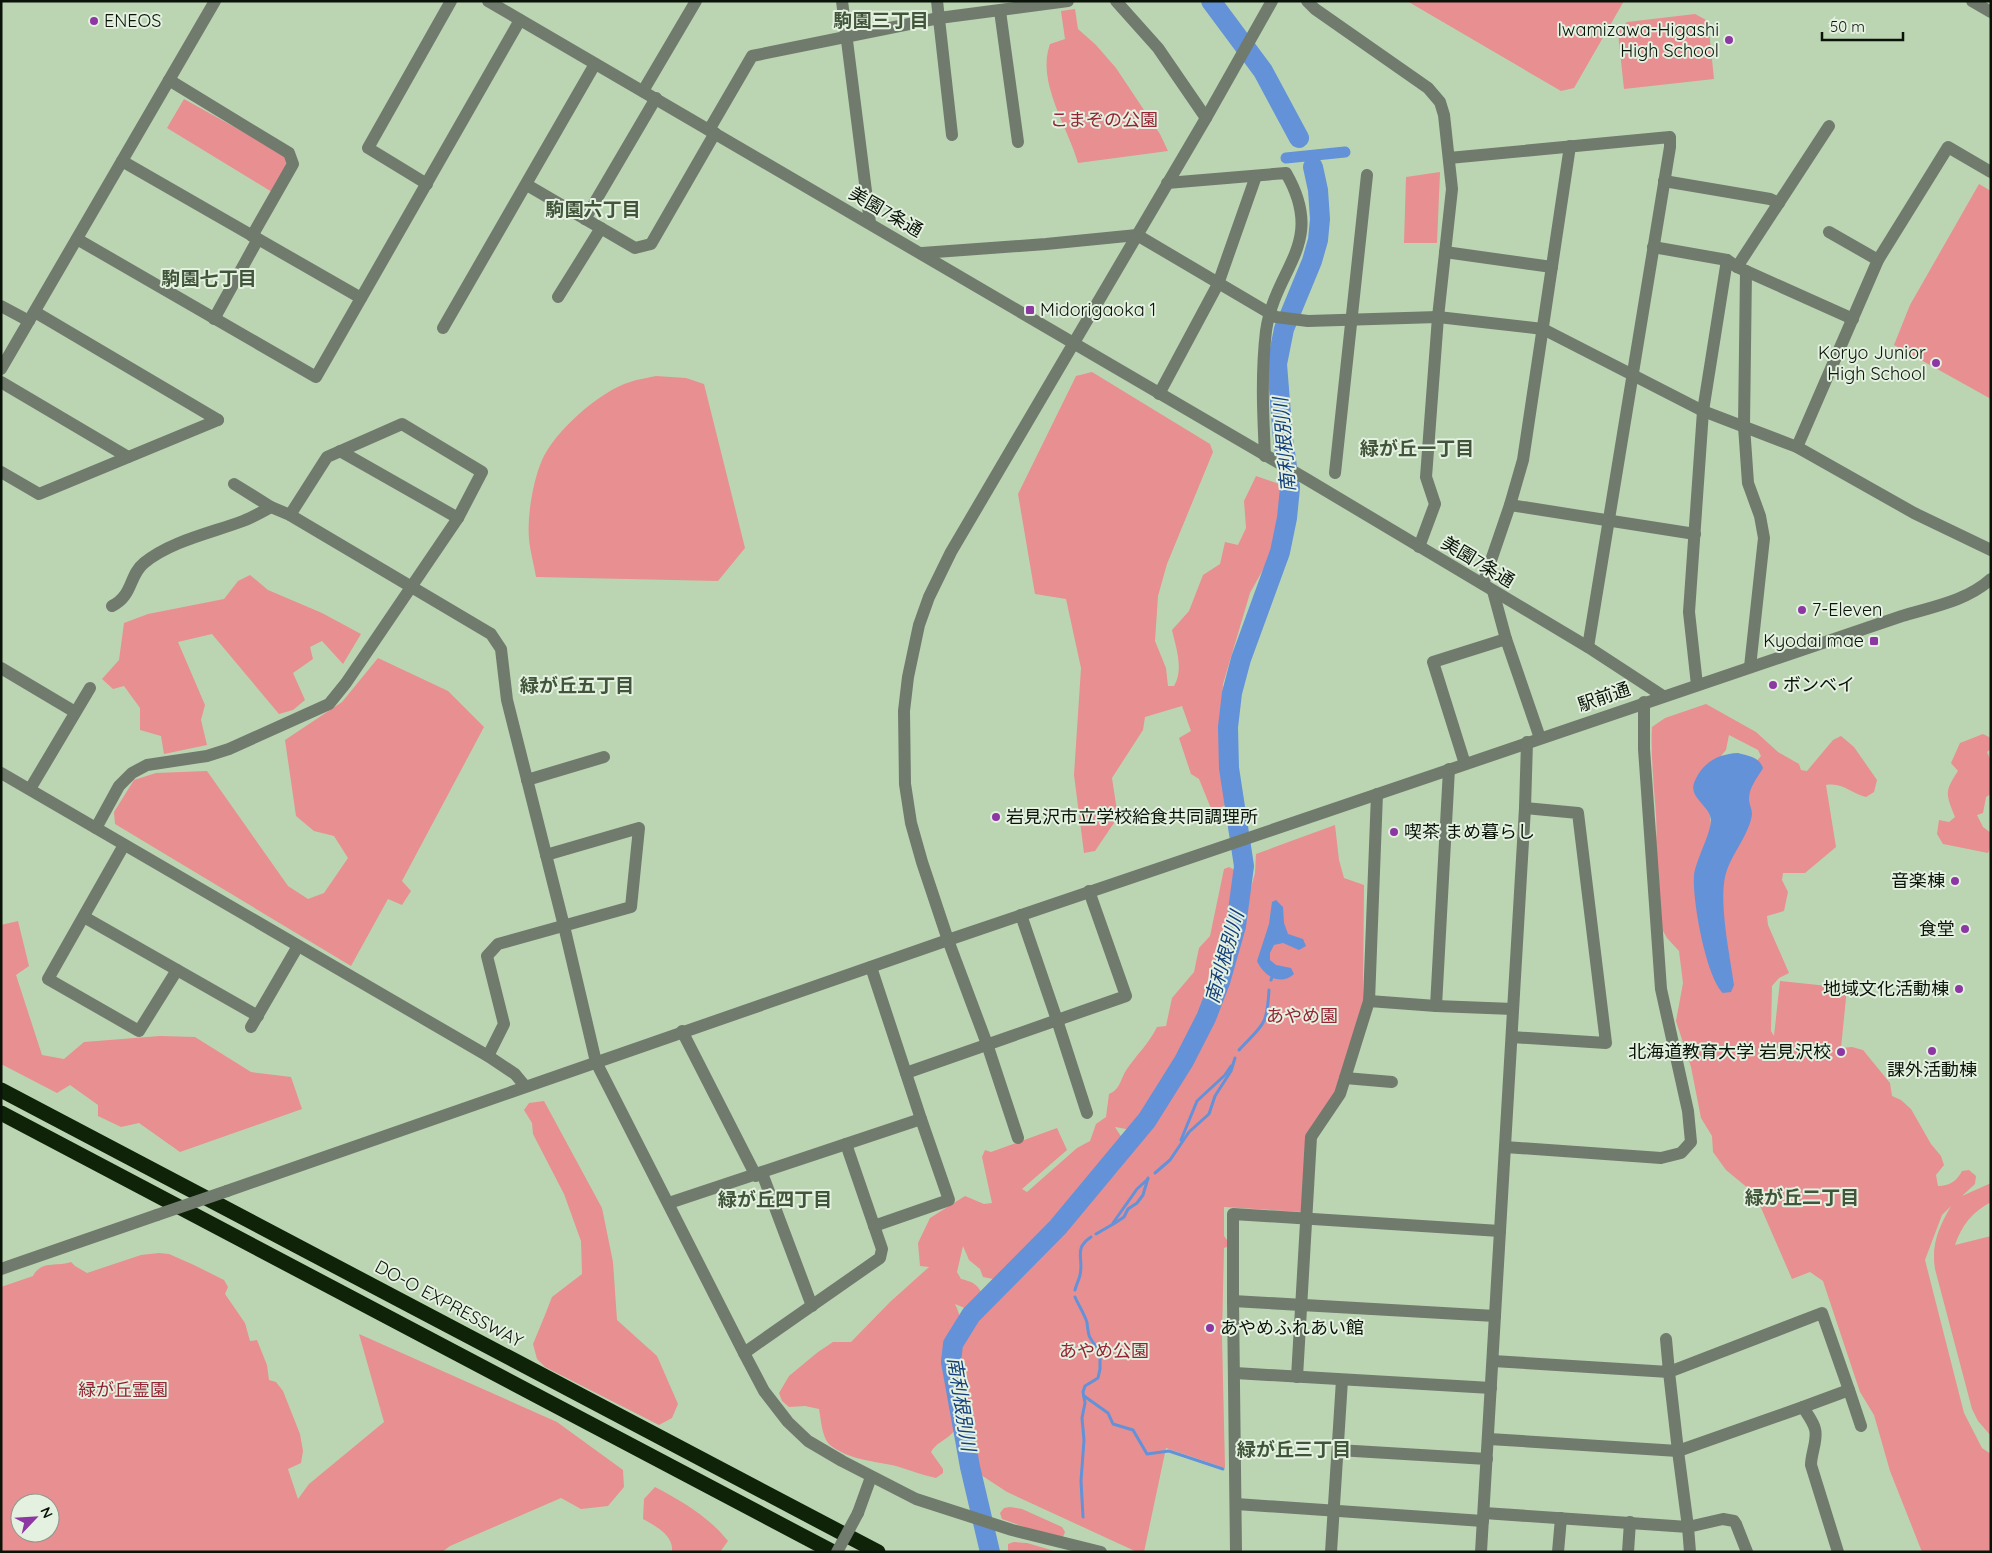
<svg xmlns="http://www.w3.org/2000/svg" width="1992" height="1553" viewBox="0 0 1992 1553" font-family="Quicksand,'Noto Sans JP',sans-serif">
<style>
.green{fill:#e88f91;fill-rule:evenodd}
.water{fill:#6392d8}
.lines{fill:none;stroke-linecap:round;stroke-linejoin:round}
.stream{stroke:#6392d8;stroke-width:3}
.canal{stroke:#6392d8;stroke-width:11}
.river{stroke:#6392d8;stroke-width:20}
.minor{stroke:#707b6d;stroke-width:12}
.highway{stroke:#0f2308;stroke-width:15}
.minor-bridge{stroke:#707b6d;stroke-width:12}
.poi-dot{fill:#8d37a4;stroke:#e4f1e0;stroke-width:2}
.labels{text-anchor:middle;stroke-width:4;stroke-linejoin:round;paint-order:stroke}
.poi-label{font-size:18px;fill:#0a1308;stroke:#e4f1e0;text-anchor:start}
.park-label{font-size:18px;fill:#942433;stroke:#e4f1e0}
.street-label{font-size:18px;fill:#0a1308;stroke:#e4f1e0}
.neighbourhood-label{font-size:19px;font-weight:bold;fill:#405539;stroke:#e4f1e0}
.water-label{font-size:19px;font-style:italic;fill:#133e7d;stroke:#e4f1e0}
</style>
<rect width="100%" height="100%" fill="#bbd5b3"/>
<!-- green -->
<g class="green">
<path d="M 1407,1 L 1624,1 L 1574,88 L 1561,91 Z"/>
<path d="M 1075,9 L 1078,29 L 1096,45 L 1116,68 L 1160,134 L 1168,151 L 1078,163 C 1068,127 1036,82 1050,44 L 1065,39 L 1061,11 Z"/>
<path d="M 1695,14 L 1708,21 L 1714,79 L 1624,89 L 1618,33 L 1627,22 Z"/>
<path d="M 184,99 L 283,154 L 288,164 L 272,192 L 167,128 Z"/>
<path d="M 1440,172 L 1437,243 L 1404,243 L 1406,177 Z"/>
<path d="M 1979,184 L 1991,191 L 1991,399 L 1894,345 L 1910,305 Z"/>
<path d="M 1092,372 L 1210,444 L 1213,452 L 1167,564 L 1158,596 L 1155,641 L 1166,668 L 1168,686 L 1174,686 C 1184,669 1176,648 1172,630 L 1189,611 L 1203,575 L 1220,564 L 1225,542 L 1238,545 L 1246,528 L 1244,501 L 1256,476 L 1282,485 L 1275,548 L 1250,593 L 1223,684 L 1219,756 L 1226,805 L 1212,811 L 1199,779 L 1191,774 L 1179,738 L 1191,731 L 1182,706 L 1145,717 L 1143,730 L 1112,778 L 1118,817 L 1095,851 L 1084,853 L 1074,775 L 1081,668 L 1066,599 L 1035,594 L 1018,494 L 1076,376 Z"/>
<path d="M 656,376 L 686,378 L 704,384 L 745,548 L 718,581 L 536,577 C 534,564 530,551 529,539 C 527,516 533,481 542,460 C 555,431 600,391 630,382 C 638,379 648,378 656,376 Z"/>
<path d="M 250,575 L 268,590 L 322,613 L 361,634 L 343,664 L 322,641 L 310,647 L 313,659 L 293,673 L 305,700 L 293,710 L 279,714 L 212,634 L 178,642 L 205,705 L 201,720 L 207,745 L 164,754 L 161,736 L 140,730 L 140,708 L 124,686 L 113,689 L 102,679 L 119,660 L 124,623 L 148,614 L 224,599 L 238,581 Z"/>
<path d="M 378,658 L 448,691 L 484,727 L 402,881 L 411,891 L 402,905 L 388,899 L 351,966 L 115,824 L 114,812 L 134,780 L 156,773 L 207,771 L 288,886 L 308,899 L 324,893 L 348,858 L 334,836 L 314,831 L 296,816 L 285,740 L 342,702 Z"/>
<path d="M 1706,704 L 1756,732 L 1778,752 L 1799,764 L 1801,770 L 1807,771 L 1833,740 L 1841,736 L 1854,747 L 1877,780 L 1874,792 L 1866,797 C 1850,793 1843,782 1826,785 L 1836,847 L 1805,873 L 1783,873 L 1782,880 L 1788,892 L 1784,911 L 1767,916 L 1768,925 L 1789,973 L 1779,978 L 1772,986 L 1771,1031 L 1774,1036 L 1780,981 L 1847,988 L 1841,1048 L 1852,1047 L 1863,1050 L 1890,1083 L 1892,1096 L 1901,1100 L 1911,1109 L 1931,1144 L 1941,1156 L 1944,1165 L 1936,1175 L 1938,1186 C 1949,1186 1957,1181 1962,1171 L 1969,1170 L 1976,1176 L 1975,1184 L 1962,1196 L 1991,1183 L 1991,1202 C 1972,1212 1962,1225 1955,1245 L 1991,1236 L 1991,1436 L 1978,1421 L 1972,1409 L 1935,1269 C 1931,1244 1939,1227 1951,1206 L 1942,1215 L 1925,1260 L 1964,1413 L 1982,1448 L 1991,1454 L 1991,1552 L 1922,1552 L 1890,1471 L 1874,1415 L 1860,1392 L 1823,1281 L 1810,1272 L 1792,1279 L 1755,1194 L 1726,1170 L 1713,1152 L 1712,1136 L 1701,1118 L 1691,1067 L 1676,1021 L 1683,983 L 1679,951 L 1667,938 L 1659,924 L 1656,842 C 1658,820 1654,798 1653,775 C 1652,759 1651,743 1652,727 L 1665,718 ZM 1729,735 L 1758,750 L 1761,756 L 1755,763 L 1719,890 L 1709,809 L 1709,770 L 1726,750 Z"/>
<path d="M 1983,734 L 1991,738 L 1991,749 L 1987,752 L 1991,761 L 1991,794 L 1986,797 L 1983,813 L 1977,815 L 1983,827 L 1991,833 L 1991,846 L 1988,853 L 1943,844 L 1937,834 L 1939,820 L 1949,822 L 1955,817 C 1946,794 1944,792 1958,771 L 1951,763 L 1960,743 Z"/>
<path d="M 1335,825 L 1339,860 L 1344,878 L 1364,885 L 1363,1001 L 1337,1092 L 1306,1137 L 1302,1212 L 1224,1207 L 1224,1236 L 1227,1240 L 1227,1247 L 1224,1248 L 1222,1336 L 1225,1468 L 1166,1448 L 1144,1552 L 1137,1552 L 1007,1492 L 978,1473 L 958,1364 L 960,1344 L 971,1322 L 993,1292 L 1041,1252 L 1077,1216 L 1122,1166 L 1091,1196 L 1066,1204 L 1027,1253 L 993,1279 L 983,1277 L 980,1269 L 969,1260 L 963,1246 L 957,1272 L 961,1279 C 973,1282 978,1284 983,1296 L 967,1309 L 955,1304 C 966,1327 955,1321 949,1338 C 947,1345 944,1357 945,1365 C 945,1382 958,1405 957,1421 C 957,1438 938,1439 931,1452 L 943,1469 L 943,1473 L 936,1478 C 922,1475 910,1470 896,1466 C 874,1461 849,1460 830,1445 C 822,1438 821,1419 819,1409 L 805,1406 L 789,1407 L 782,1401 L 779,1393 L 789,1376 L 818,1352 L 833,1342 L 851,1342 L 890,1302 L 929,1267 L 920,1266 L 918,1243 L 930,1218 L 965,1196 L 984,1204 L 992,1203 L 982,1157 L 985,1150 L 991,1152 L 1057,1128 L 1067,1150 L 1022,1189 L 1027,1192 L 1077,1148 L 1090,1141 L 1096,1124 L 1106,1117 L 1109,1094 C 1121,1089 1120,1079 1127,1069 C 1137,1054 1148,1045 1157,1027 L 1166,1026 L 1172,998 L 1194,972 L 1199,948 L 1210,936 L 1224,869 L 1229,867 L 1240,873 L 1240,916 L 1221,1000 L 1255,873 L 1256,854 ZM 1169,1096 L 1151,1126 L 1125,1161 C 1127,1144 1124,1141 1115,1127 L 1126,1129 L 1146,1127 Z"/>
<path d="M 18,921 L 29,966 L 16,975 L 42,1055 L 64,1059 L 84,1042 L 160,1036 L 195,1037 L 251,1072 L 291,1077 L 302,1109 L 180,1152 L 139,1123 L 121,1127 L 98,1116 L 98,1105 L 70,1085 L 57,1093 L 1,1064 L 1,925 Z"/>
<path d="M 544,1101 L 602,1208 L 613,1262 L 617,1320 L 657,1356 L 678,1404 L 672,1418 L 659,1425 L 545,1367 L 537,1359 L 533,1344 L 545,1315 L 552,1297 L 582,1274 L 581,1241 L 564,1194 L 533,1134 L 532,1123 L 524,1110 L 529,1103 Z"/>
<path d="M 159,1253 L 169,1254 L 194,1265 L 224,1280 L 228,1287 L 225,1294 L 245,1323 L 250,1341 L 257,1340 L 267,1365 L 269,1380 L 276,1382 L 283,1391 L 300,1434 L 303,1451 L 301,1463 L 288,1469 L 298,1499 L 309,1484 L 384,1422 L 359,1334 L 557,1422 L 623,1470 L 624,1487 L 608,1506 L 581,1509 L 561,1498 L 450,1546 L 442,1552 L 1,1552 L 1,1287 L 33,1276 C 41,1260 57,1267 71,1262 L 75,1266 L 87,1273 L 141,1255 ZM 20,1503 L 50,1503 L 50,1533 L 20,1533 Z"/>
<path d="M 655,1487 C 683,1502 708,1516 728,1541 L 720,1552 L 672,1552 C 674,1535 655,1526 643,1519 L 644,1499 Z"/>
<path d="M 1010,1507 L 1022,1509 L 1062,1527 L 1065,1532 L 1063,1537 L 1041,1533 L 1002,1519 L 1000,1513 L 1004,1508 Z"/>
<path d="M 1014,1542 L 1027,1543 L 1058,1552 L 1008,1552 L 1008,1544 Z"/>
</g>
<!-- water -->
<g class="water">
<path d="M 1738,753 C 1749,756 1759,757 1763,768 C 1758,777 1749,787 1749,799 C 1749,804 1752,809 1752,814 C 1750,832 1733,853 1727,870 C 1717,896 1730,956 1734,985 L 1731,992 L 1723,993 C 1706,977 1692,899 1694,875 C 1696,860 1711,833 1711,820 C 1710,806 1689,798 1694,783 C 1702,763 1717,754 1738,753 Z"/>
<path d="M 1276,900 L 1283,907 L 1284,923 L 1288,934 L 1303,939 L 1306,946 L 1299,950 L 1283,943 L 1274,945 L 1270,953 L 1270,960 L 1276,965 L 1291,968 L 1294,974 C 1280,987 1263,975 1257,961 L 1269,924 L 1272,902 Z"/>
</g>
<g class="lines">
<!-- stream -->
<g class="stream">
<path d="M 1271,980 L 1272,977"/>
<path d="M 1239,1050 C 1263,1024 1267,1027 1269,990"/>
<path d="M 1181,1140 L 1197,1101 L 1225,1075 L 1231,1066"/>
<path d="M 1155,1173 L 1170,1160 L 1189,1132 L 1209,1114 L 1215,1096 L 1231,1071 L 1235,1058"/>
<path d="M 1113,1223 L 1137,1189 L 1148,1179"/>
<path d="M 1096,1234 L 1115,1223 L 1124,1217 L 1128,1209 L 1137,1203 L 1143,1195 L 1148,1178"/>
<path d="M 1075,1290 C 1076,1285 1079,1280 1080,1275 C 1084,1258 1073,1249 1091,1237"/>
<path d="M 1075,1297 C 1077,1302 1087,1319 1087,1323 C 1089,1338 1088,1335 1097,1348"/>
<path d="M 1084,1396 L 1108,1413 L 1113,1424 L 1133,1430 L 1147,1454 L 1169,1451 L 1223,1469"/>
<path d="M 1083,1517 L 1081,1481 L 1084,1440 L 1082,1418 L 1085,1403 L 1083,1392 L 1085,1386 L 1098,1378 L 1100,1369 L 1100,1356"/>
</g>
<!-- canal -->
<path class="canal" d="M 1286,158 L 1345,152"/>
<!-- river -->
<g class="river">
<path d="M 1211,1 L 1263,71 L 1299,138"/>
<path d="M 990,1552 L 970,1467 L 951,1362 L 953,1344 L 971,1315 L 1058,1227 L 1147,1120 L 1184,1061 L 1206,1018 L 1220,982 L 1236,926 L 1244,866 L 1229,768 L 1228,727 L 1232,693 L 1241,659 L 1280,552 L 1287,518 L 1290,488 L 1283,439 L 1277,364 L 1284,329 L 1312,261 L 1318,240 L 1320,219 L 1318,190 L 1313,167"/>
</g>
<!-- minor -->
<g class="minor">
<path d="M 488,1 L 1308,480 L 1588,647 L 1663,696"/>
<path d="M 842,1 L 870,223"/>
<path d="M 937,1 L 952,135"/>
<path d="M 1116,1 L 1158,48 L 1206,118"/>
<path d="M 1307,1 L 1315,9 L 1428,88 L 1440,102 L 1444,115 L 1452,189 L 1438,317 L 1426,477 L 1435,504 L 1419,547"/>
<path d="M 1972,1 L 1991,12"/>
<path d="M 1000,11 L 1018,142"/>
<path d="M 169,80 L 289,153 L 293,164 L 252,236"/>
<path d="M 643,91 L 696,1"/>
<path d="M 709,130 L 752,56 L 939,18 L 1068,1"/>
<path d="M 1449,158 L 1670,137 L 1670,147 L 1588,647"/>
<path d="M 122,161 L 361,298"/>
<path d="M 1664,181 L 1770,199 L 1779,203"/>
<path d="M 1167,183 L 1286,173 C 1327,244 1275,267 1266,331 C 1261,373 1263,414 1265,456"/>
<path d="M 427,184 L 368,148 L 451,1"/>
<path d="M 527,185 L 635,248 L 651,244 L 715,133"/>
<path d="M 585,219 L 656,98"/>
<path d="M 1829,232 L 1878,260"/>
<path d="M 77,239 L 316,377 L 520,20"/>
<path d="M 1653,247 L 1727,260 L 1737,267 L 1853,319"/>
<path d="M 1445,252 L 1552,267"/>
<path d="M 922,253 L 1046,244 L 1137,235 L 1276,317 L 1308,321 L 1438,317 L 1543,329 L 1703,411 L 1797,447 L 1914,513 L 1991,550"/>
<path d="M 1737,267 L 1829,126"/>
<path d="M 1746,271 L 1744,426 L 1748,483 L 1760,516 L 1764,538 L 1750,667"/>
<path d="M 558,297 L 601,228"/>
<path d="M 1,306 L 29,321"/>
<path d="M 35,312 L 218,420"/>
<path d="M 214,319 L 258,239"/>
<path d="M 443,328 L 595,64"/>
<path d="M 1,369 L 215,1"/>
<path d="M 1,382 L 128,457"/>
<path d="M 1159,394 L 1218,284 L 1256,176"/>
<path d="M 1797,447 L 1878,260 L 1948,147 L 1991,172"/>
<path d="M 340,451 L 458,518"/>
<path d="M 1,472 L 39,494 L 218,420"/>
<path d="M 1335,473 L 1367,175"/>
<path d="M 234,484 L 271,507 L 290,515 L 491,634 L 501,649 L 507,700 L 564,926 L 596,1062 L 744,1353 L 764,1391 L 788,1422 L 808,1441 L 842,1461 L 916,1499 L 1012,1530 L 1101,1552"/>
<path d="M 1510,505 L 1695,534"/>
<path d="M 1483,584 L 1510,505 L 1523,460 L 1570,146"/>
<path d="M 1493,591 L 1506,639 L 1540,738"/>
<path d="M 112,606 C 133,596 129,575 144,563 C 171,541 211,533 243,521 C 253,517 262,512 271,507"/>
<path d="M 1,668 L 75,712"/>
<path d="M 1697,685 L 1689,612 L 1703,411 L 1727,260"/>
<path d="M 1465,764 L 1433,662 L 1506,639"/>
<path d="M 1,773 L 488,1056 L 515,1074 L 525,1086"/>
<path d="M 527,780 L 604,757"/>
<path d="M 30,789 L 90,688"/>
<path d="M 96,828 L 119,786 L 132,773 L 147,765 L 207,756 L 229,749 L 329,704 L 346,683 L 458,518 L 482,472 L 402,424 L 327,457 L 290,515"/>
<path d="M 124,845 L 48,979 L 139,1031 L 177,970"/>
<path d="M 1021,915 L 1057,1020 L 1087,1113"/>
<path d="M 84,917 L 258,1016"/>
<path d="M 1369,1001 L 1436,1006 L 1513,1009"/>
<path d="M 1436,1006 L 1449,769"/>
<path d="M 251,1027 L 298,946"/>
<path d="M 682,1031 L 756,1176"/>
<path d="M 1512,1037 L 1606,1043 L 1578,813 L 1525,808"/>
<path d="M 488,1056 L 504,1024 L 487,956 L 498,944 L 631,907 L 639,828 L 546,855"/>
<path d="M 906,1073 L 1126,996 L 1089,891"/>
<path d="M 1345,1078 L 1392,1082"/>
<path d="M 1018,1138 L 987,1044 L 948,940 L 922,862 L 911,823 L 905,784 L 904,711 L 908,677 L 919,625 L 929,597 L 951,552 L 1206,118 L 1272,1"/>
<path d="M 846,1144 L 921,1119 L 871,967"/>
<path d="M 1505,1147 L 1661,1158 L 1681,1153 L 1691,1142 L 1688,1111 L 1661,989 L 1644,749 L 1644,702"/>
<path d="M 762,1173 L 812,1306"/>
<path d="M 227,1191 L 948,940 L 1902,616 C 1932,607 1967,601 1991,579"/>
<path d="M 669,1203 L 846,1144 L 882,1249 L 880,1258 L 744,1353"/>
<path d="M 874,1226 L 949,1200 L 921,1119"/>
<path d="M 1,1269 L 157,1215"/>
<path d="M 1233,1301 L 1495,1316"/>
<path d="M 1493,1361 L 1669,1372 L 1666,1339"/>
<path d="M 1235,1373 L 1491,1388"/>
<path d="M 1297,1377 L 1311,1137 L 1340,1094 L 1369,1001 L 1377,794"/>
<path d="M 1803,1407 L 1678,1451 L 1669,1372 L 1822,1313 L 1849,1390"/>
<path d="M 1338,1450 L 1487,1459"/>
<path d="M 1236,1504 L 1483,1521"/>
<path d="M 858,1513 L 871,1477"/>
<path d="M 1484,1513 L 1688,1527 L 1678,1451 L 1489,1439"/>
<path d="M 1236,1552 L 1233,1301 L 1233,1214 L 1500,1231"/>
<path d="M 1331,1552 L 1342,1380"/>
<path d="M 1481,1552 L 1525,808 L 1527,742"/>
<path d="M 1558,1552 L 1561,1518"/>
<path d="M 1628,1552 L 1630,1522"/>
<path d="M 1690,1552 L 1688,1527 L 1723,1519 L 1734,1521 L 1736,1524 L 1747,1552"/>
<path d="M 1838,1552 L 1811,1465 C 1811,1453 1818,1440 1815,1429 C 1813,1421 1807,1414 1803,1407 L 1849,1390 L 1861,1426"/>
</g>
<!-- highway -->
<g class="highway">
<path d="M 1,1090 L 878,1552"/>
<path d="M 1,1113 L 833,1552"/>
</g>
<!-- minor-bridge -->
<g class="minor-bridge">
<path d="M 157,1215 L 227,1191"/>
<path d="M 837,1552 L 858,1513"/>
</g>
</g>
<!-- markers -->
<g class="poi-dot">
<circle cx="94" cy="21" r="5"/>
<circle cx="1729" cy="40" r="5"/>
<rect x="1025" y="305" width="10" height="10" rx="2.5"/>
<circle cx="1936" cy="363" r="5"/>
<circle cx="1802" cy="610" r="5"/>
<rect x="1869" y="636" width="10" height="10" rx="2.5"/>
<circle cx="1773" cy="685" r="5"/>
<circle cx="996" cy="817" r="5"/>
<circle cx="1394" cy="832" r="5"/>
<circle cx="1955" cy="881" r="5"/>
<circle cx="1965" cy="929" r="5"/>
<circle cx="1959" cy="989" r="5"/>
<circle cx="1932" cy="1051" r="5"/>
<circle cx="1841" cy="1052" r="5"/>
<circle cx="1210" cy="1328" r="5"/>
</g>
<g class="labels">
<!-- poi labels -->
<g class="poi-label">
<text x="104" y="27">ENEOS</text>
<text x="1719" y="36" text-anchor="end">Iwamizawa-Higashi<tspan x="1719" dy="21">High School</tspan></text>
<text x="1040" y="316">Midorigaoka 1</text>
<text x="1926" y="359" text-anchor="end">Koryo Junior<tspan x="1926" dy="21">High School</tspan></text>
<text x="1812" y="616">7-Eleven</text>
<text x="1864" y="647" text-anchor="end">Kyodai mae</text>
<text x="1783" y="691">ボンベイ</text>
<text x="1006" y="823">岩見沢市立学校給食共同調理所</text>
<text x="1404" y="838">喫茶 まめ暮らし</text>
<text x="1945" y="887" text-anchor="end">音楽棟</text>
<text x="1955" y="935" text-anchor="end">食堂</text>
<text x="1949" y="995" text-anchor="end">地域文化活動棟</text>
<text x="1831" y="1058" text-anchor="end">北海道教育大学 岩見沢校</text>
<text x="1932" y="1076" text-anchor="middle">課外活動棟</text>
<text x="1220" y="1334">あやめふれあい館</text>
</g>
<!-- park labels -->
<g class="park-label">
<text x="1104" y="126">こまぞの公園</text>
<text x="1302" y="1022">あやめ園</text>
<text x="1104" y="1357">あやめ公園</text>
<text x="123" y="1396">緑が丘霊園</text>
</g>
<!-- street labels -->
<g class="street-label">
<text transform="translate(886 212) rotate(30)" y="6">美園7条通</text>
<text transform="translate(1478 562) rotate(31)" y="6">美園7条通</text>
<text transform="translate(1604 697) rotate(-19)" y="6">駅前通</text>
<text transform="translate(449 1304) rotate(28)" y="6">DO-O EXPRESSWAY</text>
</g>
<!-- neighbourhood labels -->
<g class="neighbourhood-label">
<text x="881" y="27">駒園三丁目</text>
<text x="593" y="216">駒園六丁目</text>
<text x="209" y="285">駒園七丁目</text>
<text x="1417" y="455">緑が丘一丁目</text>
<text x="577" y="692">緑が丘五丁目</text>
<text x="1802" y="1204">緑が丘二丁目</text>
<text x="775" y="1206">緑が丘四丁目</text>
<text x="1294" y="1456">緑が丘三丁目</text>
</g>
<!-- water labels -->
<g class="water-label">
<text transform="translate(1284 445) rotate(-95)" y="7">南利根別川</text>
<text transform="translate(1224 957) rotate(-74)" y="7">南利根別川</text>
<text transform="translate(962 1404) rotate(81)" y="7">南利根別川</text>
</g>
</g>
<!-- border -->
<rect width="1992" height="1553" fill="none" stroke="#0a1308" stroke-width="5"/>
<!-- north arrow -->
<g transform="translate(35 1518) rotate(65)"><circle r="24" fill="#e4f1e0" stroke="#8d988a"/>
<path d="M0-4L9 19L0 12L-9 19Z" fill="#8d37a4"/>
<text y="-8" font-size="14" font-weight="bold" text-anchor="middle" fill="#0a1308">N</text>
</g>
<!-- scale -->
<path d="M1822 32v8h81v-8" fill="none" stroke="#0a1308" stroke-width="2.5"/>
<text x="1830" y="32" font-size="15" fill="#0a1308" stroke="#e4f1e0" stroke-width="4" paint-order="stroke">50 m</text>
</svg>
